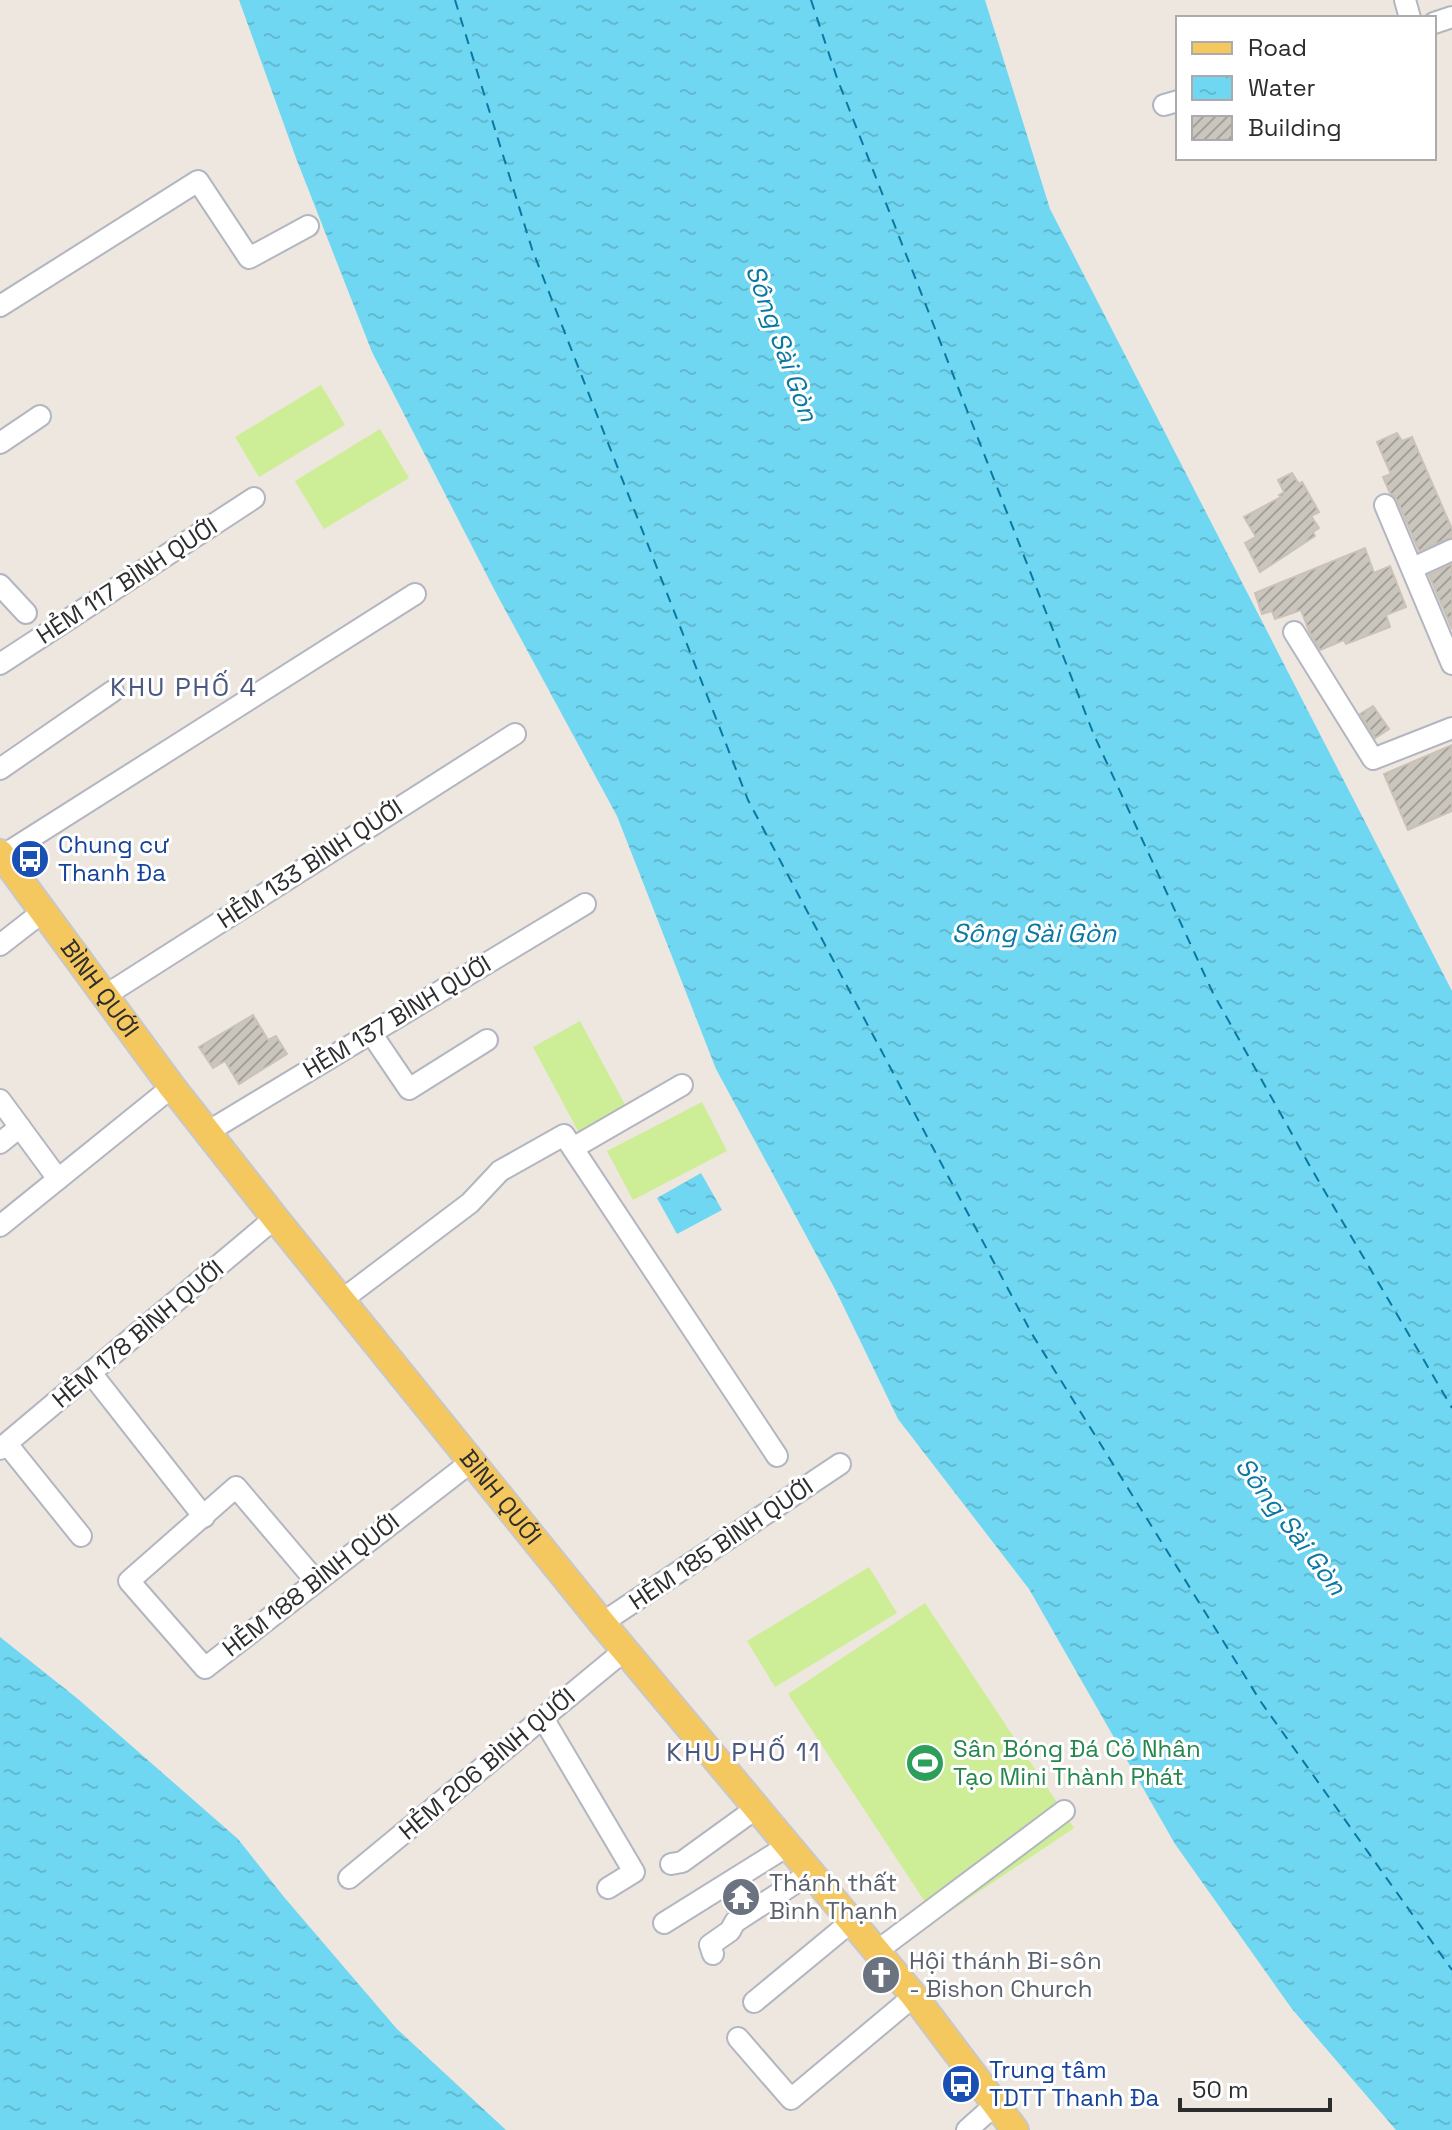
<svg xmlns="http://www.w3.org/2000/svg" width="1452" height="2130" viewBox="0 0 1452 2130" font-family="'Space Grotesk',sans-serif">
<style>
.pitch{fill:#cded96}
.water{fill:url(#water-ripples)}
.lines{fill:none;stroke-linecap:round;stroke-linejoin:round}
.ferry{stroke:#0a78a3;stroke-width:2;stroke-dasharray:10 8;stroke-linecap:butt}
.building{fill:url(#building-hatch);stroke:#cac2b8;stroke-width:2}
.minor-casing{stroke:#b3b6c0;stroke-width:24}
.major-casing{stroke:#c8c8c8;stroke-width:30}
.minor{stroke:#fff;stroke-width:20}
.major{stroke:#f4c85e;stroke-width:26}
.labels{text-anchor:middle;stroke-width:6;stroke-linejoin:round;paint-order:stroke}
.street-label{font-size:24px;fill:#2d2d2d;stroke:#fff}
.transit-label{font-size:24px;fill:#164399;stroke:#fff;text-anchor:start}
.leisure-label{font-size:24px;fill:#27864d;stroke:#fff;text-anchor:start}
.worship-label{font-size:24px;fill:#5b616d;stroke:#fff;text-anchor:start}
.water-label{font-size:26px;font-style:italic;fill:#0a78a3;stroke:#fff}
.neighbourhood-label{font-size:26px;letter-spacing:2px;fill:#4b587f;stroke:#fff}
</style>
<defs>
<pattern id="water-ripples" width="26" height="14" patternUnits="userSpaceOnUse" patternTransform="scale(2)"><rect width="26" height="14" fill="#70d7f2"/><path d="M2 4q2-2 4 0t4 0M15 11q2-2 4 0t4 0" fill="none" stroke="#61b9d0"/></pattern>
<pattern id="building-hatch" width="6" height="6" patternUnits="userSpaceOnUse" patternTransform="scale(2)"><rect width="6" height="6" fill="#cac5bd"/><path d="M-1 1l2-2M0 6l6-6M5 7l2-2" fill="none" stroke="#a4a09a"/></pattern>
</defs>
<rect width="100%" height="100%" fill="#eee7df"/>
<!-- pitch -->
<g class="pitch">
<path d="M 321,385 L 345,425 L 259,477 L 235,437 Z"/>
<path d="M 380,429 L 409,478 L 324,529 L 295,481 Z"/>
<path d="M 580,1021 L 630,1114 L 583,1140 L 533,1047 Z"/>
<path d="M 702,1102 L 727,1151 L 633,1200 L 607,1151 Z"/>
<path d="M 869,1567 L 897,1613 L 775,1687 L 747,1641 Z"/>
<path d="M 925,1603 L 1074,1828 L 937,1920 L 788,1694 Z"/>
</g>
<!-- water -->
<g class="water">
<path d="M 239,0 L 985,0 L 1050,209 L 1452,991 L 1452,2130 L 1396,2130 L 1292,2009 L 1175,1844 L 1029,1589 L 898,1419 L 836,1291 L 716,1069 L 617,816 L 495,591 L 372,352 L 296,158 Z"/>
<path d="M 701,1173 L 722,1210 L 677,1234 L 657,1198 Z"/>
<path d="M 0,1637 L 78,1699 L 238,1839 L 284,1897 L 397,2029 L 506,2130 L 0,2130 Z"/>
</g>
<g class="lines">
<!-- ferry -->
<g class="ferry">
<path d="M 455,0 L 532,249 L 748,800 L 1032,1334 L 1261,1702 L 1452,1970"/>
<path d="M 811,0 L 837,78 L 1094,735 L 1213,993 L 1311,1168 L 1452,1408"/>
</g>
</g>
<!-- building -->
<g class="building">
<path d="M 1397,433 L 1402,441 L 1412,437 L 1452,529 L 1452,537 L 1419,551 L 1397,500 L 1390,493 L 1383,477 L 1391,474 L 1377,442 Z"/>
<path d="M 1292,473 L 1299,484 L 1302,482 L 1319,512 L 1311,516 L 1319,528 L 1313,532 L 1315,536 L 1260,572 L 1245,543 L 1256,537 L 1244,517 L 1281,497 L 1279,495 L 1284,492 L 1278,480 Z"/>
<path d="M 1365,548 L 1374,573 L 1390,566 L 1406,607 L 1386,615 L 1390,627 L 1346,644 L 1344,640 L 1320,650 L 1309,631 L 1301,610 L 1275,619 L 1272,611 L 1262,614 L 1255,593 Z"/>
<path d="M 1452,564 L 1452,629 L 1429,575 Z"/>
<path d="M 1373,706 L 1389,729 L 1375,738 L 1360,714 Z"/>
<path d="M 1452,745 L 1452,811 L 1408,830 L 1384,774 Z"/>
<path d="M 253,1015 L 268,1040 L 276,1036 L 287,1054 L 239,1084 L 225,1061 L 213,1068 L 199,1047 Z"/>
<path d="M 749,1885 L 755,1893 L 727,1911 L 723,1902 Z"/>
</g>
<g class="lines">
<defs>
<g id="minor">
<path d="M 1405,0 L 1410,18"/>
<path d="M 1434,23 L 1452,17"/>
<path d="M 1164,105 L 1178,101"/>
<path d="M 0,306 L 198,181 L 249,258 L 308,226"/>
<path d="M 0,443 L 40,416"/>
<path d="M 1385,505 L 1452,664"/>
<path d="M 1413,568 L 1452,550"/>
<path d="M 0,585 L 26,613"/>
<path d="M 1294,632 L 1373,759 L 1452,728"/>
<path d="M 0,664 L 254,498"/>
<path d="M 0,769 L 113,691"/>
<path d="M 2,856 L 415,594"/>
<path d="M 0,945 L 45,910"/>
<path d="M 106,995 L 515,734"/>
<path d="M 371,1033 L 409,1089 L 487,1040"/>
<path d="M 0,1100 L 58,1179"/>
<path d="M 209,1131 L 585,904"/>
<path d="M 0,1143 L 20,1127"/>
<path d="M 573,1148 L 682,1085"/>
<path d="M 0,1226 L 172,1087"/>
<path d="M 343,1299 L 470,1203 L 500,1171 L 564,1135 L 777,1456"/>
<path d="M 91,1373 L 204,1517"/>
<path d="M 7,1444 L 81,1536"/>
<path d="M 0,1449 L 275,1218"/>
<path d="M 315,1580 L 236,1487 L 129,1581 L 205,1668 L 471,1462"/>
<path d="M 602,1623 L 840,1464"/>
<path d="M 543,1718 L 634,1872 L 608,1888"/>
<path d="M 671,1864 L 682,1862 L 758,1807"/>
<path d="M 349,1878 L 625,1650"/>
<path d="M 664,1923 L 789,1845"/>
<path d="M 877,1951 L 1064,1811"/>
<path d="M 713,1954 L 710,1945 L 730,1931 L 735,1922 L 812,1872"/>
<path d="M 754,2002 L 852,1921"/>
<path d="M 738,2038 L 791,2099 L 914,1996"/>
<path d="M 967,2130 L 995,2105"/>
</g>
<g id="major">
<path id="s1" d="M 0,853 L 172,1087 L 275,1218 L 602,1623 L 914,1996 L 1015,2130"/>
</g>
</defs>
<!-- minor casing -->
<use href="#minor" class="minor-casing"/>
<!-- major casing -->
<use href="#major" class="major-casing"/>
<!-- minor -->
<use href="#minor" class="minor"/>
<!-- major -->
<use href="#major" class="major"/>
</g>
<!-- icons -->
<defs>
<symbol id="bus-disc" viewBox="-11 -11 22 22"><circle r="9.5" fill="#1a4fb4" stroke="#fff"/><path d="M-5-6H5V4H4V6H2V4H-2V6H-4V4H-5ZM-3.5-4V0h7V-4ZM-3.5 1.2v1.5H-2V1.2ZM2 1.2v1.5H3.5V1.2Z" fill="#fff"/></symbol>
<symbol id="stadium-disc" viewBox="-11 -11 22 22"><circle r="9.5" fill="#2e9e5b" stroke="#fff"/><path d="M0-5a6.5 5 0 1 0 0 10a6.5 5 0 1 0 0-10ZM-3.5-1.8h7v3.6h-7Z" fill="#fff"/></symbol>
<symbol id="temple-disc" viewBox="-11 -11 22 22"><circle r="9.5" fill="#6b7280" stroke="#fff"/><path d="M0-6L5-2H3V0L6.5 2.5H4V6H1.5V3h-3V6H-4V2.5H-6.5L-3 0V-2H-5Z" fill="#fff"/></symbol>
<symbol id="church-disc" viewBox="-11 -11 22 22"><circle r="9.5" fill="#6b7280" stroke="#fff"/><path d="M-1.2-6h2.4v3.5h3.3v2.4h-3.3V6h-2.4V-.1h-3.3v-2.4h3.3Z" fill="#fff"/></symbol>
</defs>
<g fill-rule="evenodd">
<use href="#bus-disc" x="8" y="837" width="44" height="44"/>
<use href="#stadium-disc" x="903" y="1741" width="44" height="44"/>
<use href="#temple-disc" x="719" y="1875" width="44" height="44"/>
<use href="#church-disc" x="859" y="1953" width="44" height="44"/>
<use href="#bus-disc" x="939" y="2062" width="44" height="44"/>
</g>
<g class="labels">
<!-- street labels -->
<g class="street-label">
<text transform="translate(127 581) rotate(-33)" y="8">HẺM 117 BÌNH QUỚI</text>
<text transform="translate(310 864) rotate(-33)" y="8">HẺM 133 BÌNH QUỚI</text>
<text dy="8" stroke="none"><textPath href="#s1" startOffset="168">BÌNH QUỚI</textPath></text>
<text transform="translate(397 1017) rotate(-31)" y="8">HẺM 137 BÌNH QUỚI</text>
<text transform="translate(138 1334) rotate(-40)" y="8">HẺM 178 BÌNH QUỚI</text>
<text dy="8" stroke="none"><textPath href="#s1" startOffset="816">BÌNH QUỚI</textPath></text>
<text transform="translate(721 1544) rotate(-34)" y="8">HẺM 185 BÌNH QUỚI</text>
<text transform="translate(311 1585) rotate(-38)" y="8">HẺM 188 BÌNH QUỚI</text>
<text transform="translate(487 1764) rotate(-40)" y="8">HẺM 206 BÌNH QUỚI</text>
</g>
<!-- transit labels -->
<g class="transit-label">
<text x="58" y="853">Chung cư<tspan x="58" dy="28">Thanh Đa</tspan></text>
<text x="989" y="2078">Trung tâm<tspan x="989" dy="28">TDTT Thanh Đa</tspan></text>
</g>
<!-- leisure labels -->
<g class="leisure-label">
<text x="953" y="1757">Sân Bóng Đá Cỏ Nhân<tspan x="953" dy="28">Tạo Mini Thành Phát</tspan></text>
</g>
<!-- worship labels -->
<g class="worship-label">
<text x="769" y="1891">Thánh thất<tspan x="769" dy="28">Bình Thạnh</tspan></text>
<text x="909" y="1969">Hội thánh Bi-sôn<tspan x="909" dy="28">- Bishon Church</tspan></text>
</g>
<!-- water labels -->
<g class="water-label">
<text transform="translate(782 343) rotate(70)" y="9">Sông Sài Gòn</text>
<text x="1034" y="942">Sông Sài Gòn</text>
<text transform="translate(1291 1526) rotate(53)" y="9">Sông Sài Gòn</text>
</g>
<!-- neighbourhood labels -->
<g class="neighbourhood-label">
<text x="184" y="696">KHU PHỐ 4</text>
<text x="744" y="1761">KHU PHỐ 11</text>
</g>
</g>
<!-- legend -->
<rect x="1176" y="16" width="260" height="144" fill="#ffffff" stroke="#ababab" stroke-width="2"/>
<rect x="1192" y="42" width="40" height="12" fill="#f4c85e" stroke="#ababab" stroke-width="2"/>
<text x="1248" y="56" font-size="24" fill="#2d2d2d">Road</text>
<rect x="1192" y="76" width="40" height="24" fill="url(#water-ripples)" stroke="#ababab" stroke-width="2"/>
<text x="1248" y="96" font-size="24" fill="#2d2d2d">Water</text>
<rect x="1192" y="116" width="40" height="24" fill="url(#building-hatch)" stroke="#ababab" stroke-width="2"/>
<text x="1248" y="136" font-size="24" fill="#2d2d2d">Building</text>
<!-- scale -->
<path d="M1180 2098v12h150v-12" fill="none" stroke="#2d2d2d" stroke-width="4"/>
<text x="1192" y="2098" font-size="24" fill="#2d2d2d" stroke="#ffffff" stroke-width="6" paint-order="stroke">50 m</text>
</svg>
